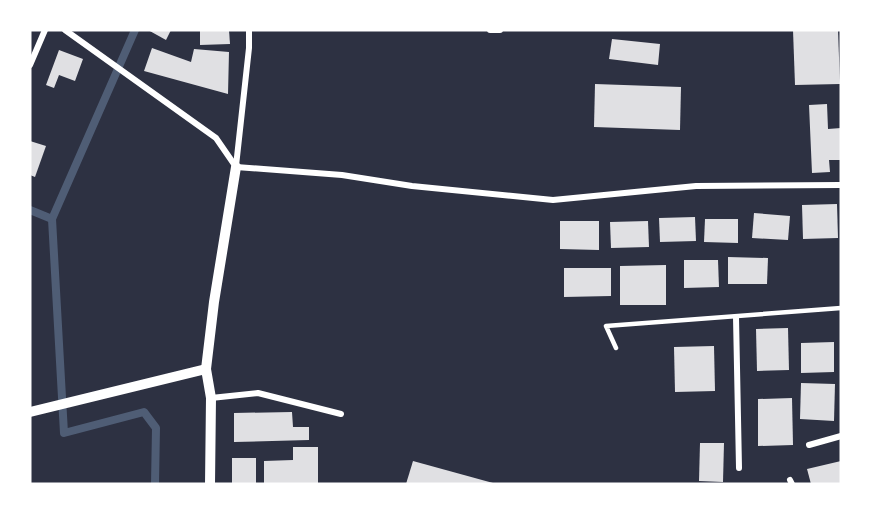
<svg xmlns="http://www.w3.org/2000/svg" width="871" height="514" viewBox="0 0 871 514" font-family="'Archivo Narrow',sans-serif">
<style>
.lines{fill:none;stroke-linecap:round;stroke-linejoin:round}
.stream{stroke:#4f5d75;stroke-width:8}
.building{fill:#e0e0e3}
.service{stroke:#fff;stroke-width:4.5}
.minor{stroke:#fff;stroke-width:6}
.tertiary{stroke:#fff;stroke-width:10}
</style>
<rect width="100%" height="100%" fill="#2d3142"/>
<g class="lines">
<!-- stream -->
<g class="stream">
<path d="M 135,30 L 52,219 L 64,433 L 144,412 L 156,428 L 155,484"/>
<path d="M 30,210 L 52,219"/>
</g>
</g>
<!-- building -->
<g class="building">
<path d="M 148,30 L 171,30 L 166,40 Z"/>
<path d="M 200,30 L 229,30 L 230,44 L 200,45 Z"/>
<path d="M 793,30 L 838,30 L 840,84 L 795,85 Z"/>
<path d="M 612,39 L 660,44 L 658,65 L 609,59 Z"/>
<path d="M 152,48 L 191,62 L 194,49 L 229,52 L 228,94 L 144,71 Z"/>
<path d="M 59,50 L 83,59 L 75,81 L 59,75 L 54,88 L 46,85 Z"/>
<path d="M 595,84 L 681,87 L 680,130 L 594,127 Z"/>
<path d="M 827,104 L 828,129 L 841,128 L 841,160 L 829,160 L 830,172 L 812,173 L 809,105 Z"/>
<path d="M 30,141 L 46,146 L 35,177 L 30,175 Z"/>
<path d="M 837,204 L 838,238 L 803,239 L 802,205 Z"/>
<path d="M 754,213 L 790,216 L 788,240 L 752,238 Z"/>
<path d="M 695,217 L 696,241 L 660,242 L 659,218 Z"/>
<path d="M 705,219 L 738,219 L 738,243 L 704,242 Z"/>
<path d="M 560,221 L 599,221 L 599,250 L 560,249 Z"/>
<path d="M 648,221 L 649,247 L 611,248 L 610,222 Z"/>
<path d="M 728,257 L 768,258 L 767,284 L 728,284 Z"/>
<path d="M 684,260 L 718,260 L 719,287 L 684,288 Z"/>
<path d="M 666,265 L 666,305 L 620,305 L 620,266 Z"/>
<path d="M 564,268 L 611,268 L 611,296 L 564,297 Z"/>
<path d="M 788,328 L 789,370 L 757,371 L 756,329 Z"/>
<path d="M 834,342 L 834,372 L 801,373 L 801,343 Z"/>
<path d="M 714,346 L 715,391 L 675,392 L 674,347 Z"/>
<path d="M 801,383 L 835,384 L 834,421 L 800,419 Z"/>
<path d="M 792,398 L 793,445 L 758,446 L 758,399 Z"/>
<path d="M 292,412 L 293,427 L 309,427 L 309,440 L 234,442 L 234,413 Z"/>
<path d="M 700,443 L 724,443 L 723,482 L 699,481 Z"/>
<path d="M 293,447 L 318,447 L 318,484 L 264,484 L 264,461 L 293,460 Z"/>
<rect x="232" y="458" width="24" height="26"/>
<path d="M 413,461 L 493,483 L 493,484 L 406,484 Z"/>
<path d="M 841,461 L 841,484 L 811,484 L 807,469 Z"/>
</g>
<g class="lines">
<!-- service -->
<path class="service" d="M 616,348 L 606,326 L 841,308"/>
<!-- minor -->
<g class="minor">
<path d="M 65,30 L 216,138 L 236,167"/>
<path d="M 490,30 L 500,30"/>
<path d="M 30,65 L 45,30"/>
<path d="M 236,166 L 249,48 L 249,30"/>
<path d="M 236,167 L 342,175 L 412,186 L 553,200 L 696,186 L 841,185"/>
<path d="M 736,317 L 739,468"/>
<path d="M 211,398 L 258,393 L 341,414"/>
<path d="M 809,445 L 841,436"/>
<path d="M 790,480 L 792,484"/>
</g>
<!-- tertiary -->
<g class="tertiary">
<path d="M 30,412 L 206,369"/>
<path d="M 210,484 L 211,398 L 206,369 L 214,302 L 236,167"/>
</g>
</g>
<!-- border -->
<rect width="871" height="514" fill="none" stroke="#ffffff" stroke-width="63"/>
</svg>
